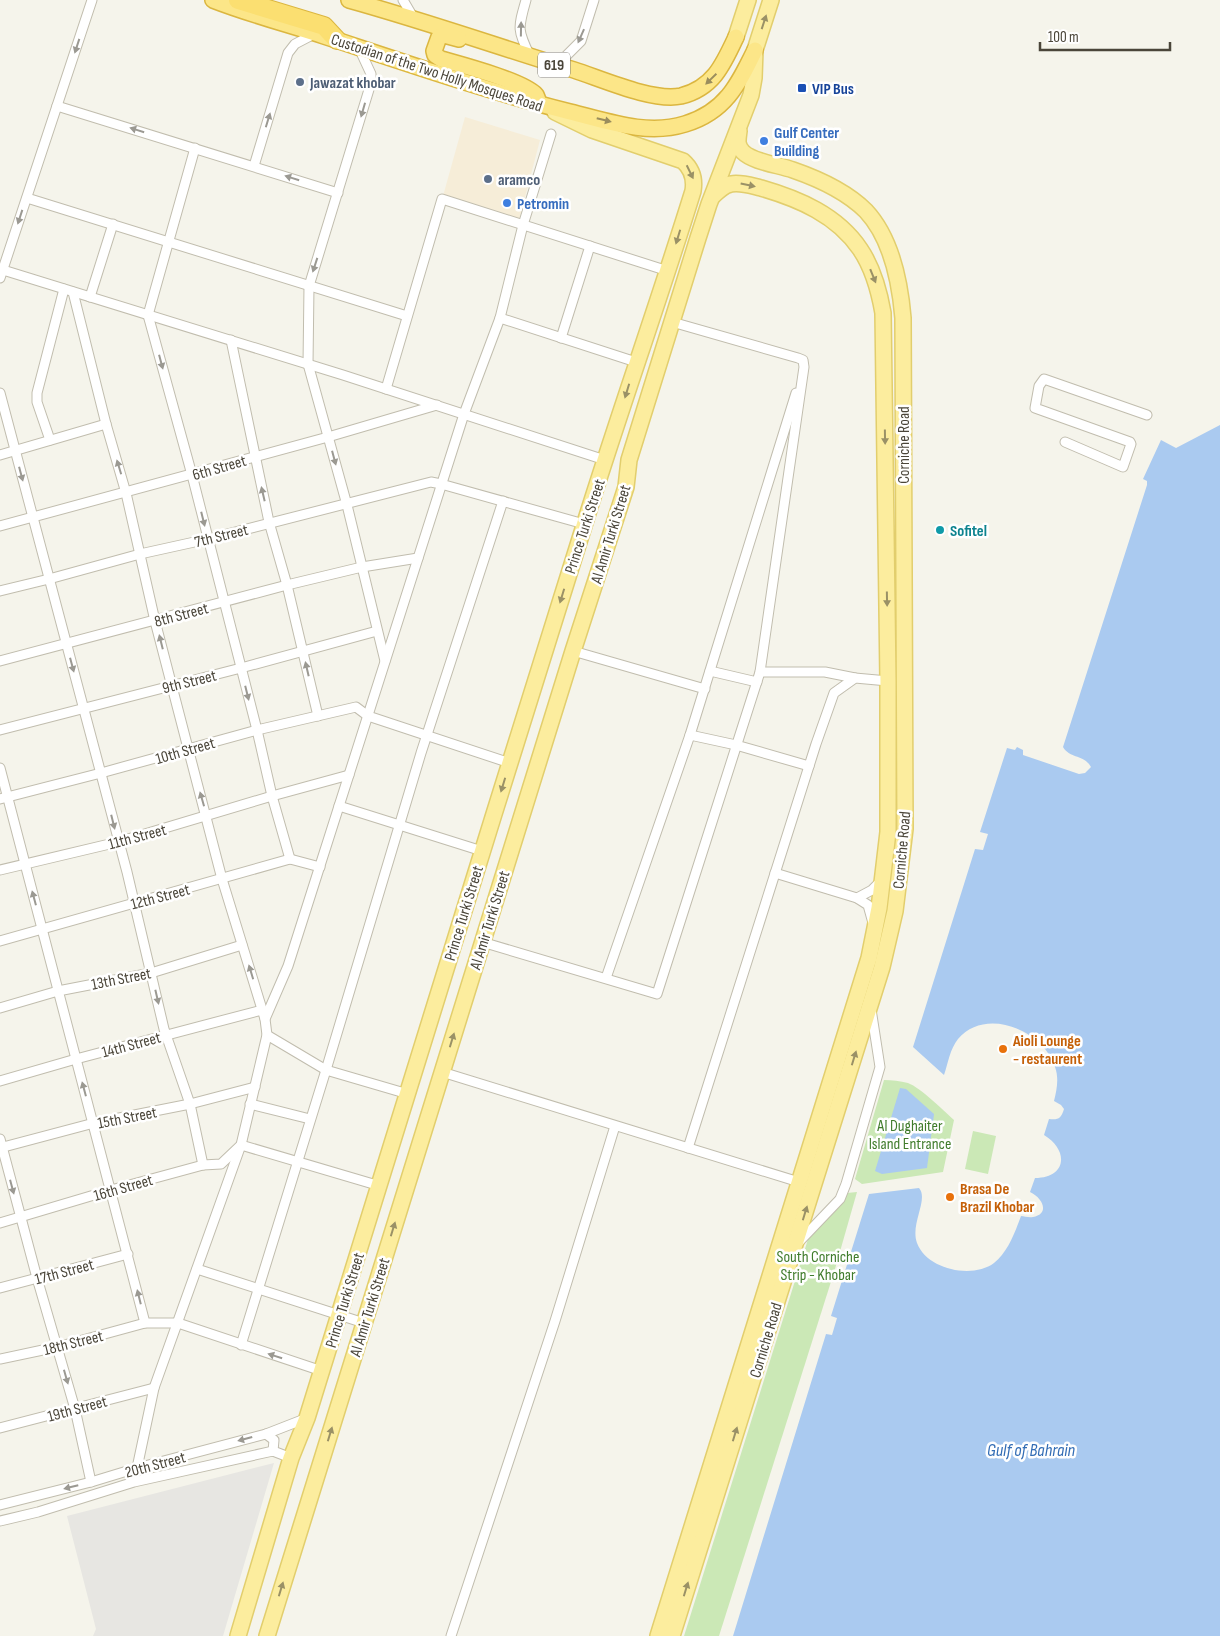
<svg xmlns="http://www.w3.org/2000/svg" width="1220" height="1636" viewBox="0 0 1220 1636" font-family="'Sofia Sans Condensed',sans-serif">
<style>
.commercial{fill:#f6edd8}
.green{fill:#cbe8b6}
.parking{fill:#e7e6e2}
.water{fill:#aacaf0}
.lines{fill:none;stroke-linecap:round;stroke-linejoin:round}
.minor-casing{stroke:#c1bdae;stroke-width:11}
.primary-casing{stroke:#e2ce6d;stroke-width:18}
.trunk-casing{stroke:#dbb640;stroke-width:18}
.motorway-casing{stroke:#dbb640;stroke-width:20}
.minor{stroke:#fff;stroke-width:9}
.primary{stroke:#fced9e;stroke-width:15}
.trunk{stroke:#fce688;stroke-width:15}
.motorway{stroke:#fbdf71;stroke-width:18}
.oneway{fill:#9a9166}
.oneway2{fill:#9b9992}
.oneway3{fill:#9a8d5d}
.service-dot{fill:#5c6f8a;stroke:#fff;stroke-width:2}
.transit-dot{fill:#1a4fb4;stroke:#fff;stroke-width:2}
.shop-dot{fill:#3f7fe0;stroke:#fff;stroke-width:2}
.culture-dot{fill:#0f9aa8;stroke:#fff;stroke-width:2}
.food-dot{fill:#e8710a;stroke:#fff;stroke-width:2}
.labels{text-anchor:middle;stroke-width:5;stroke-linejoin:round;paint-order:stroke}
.shield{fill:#fff;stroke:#807d74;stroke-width:1}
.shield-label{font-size:15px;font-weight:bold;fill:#4a4539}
.street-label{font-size:16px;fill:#4a4539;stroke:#fff}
.service-label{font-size:16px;font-weight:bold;fill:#4e5e75;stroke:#fff;text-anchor:start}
.transit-label{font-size:16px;font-weight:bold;fill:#164399;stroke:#fff;text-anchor:start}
.shop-label{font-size:16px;font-weight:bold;fill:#366cbe;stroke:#fff;text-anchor:start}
.culture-label{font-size:16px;font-weight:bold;fill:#0d838f;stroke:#fff;text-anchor:start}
.food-label{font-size:16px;font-weight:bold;fill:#c56008;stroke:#fff;text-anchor:start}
.park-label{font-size:16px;fill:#407c2c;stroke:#fff}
.water-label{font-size:18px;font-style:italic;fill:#336db5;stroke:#fff}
</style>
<rect width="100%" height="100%" fill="#f5f4eb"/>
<!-- commercial -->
<path class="commercial" d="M 465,117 L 540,140 L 519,220 L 443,196 Z"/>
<!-- green -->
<g class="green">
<path d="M 884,1080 C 892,1080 900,1081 908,1083 C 921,1088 943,1110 954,1120 L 943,1172 L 862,1184 L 855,1179 Z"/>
<path d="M 973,1131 L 996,1136 L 988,1174 L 965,1169 Z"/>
<path d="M 857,1192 L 835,1269 L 719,1636 L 684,1636 L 809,1236 L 847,1193 Z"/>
</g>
<!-- parking -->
<path class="parking" d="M 274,1463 L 223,1636 L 93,1636 L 96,1629 L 67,1516 Z"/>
<!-- water -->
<g class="water">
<path d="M 1220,425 L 1220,1636 L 733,1636 L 826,1334 L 832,1335 L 837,1318 L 831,1316 L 869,1194 L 919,1188 C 929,1199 910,1224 917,1243 C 927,1270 973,1279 994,1263 C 1008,1252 1015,1232 1021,1216 C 1024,1216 1029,1218 1033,1217 C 1050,1214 1043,1198 1030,1192 L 1035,1178 C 1067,1178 1069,1150 1044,1135 L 1049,1119 C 1058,1120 1061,1119 1064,1109 L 1061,1105 L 1054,1101 C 1057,1089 1059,1078 1055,1067 C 1044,1031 986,1006 958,1039 C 950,1049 948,1063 944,1075 L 913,1047 L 975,849 L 983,850 L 988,834 L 980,832 L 1007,748 L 1015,750 L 1017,747 L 1023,750 L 1023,755 L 1079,774 L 1085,773 L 1091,767 C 1084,754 1070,759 1063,747 L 1147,485 L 1147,481 L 1143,479 L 1161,440 L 1176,448 Z"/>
<path d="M 900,1088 L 906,1089 L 934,1114 L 927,1168 L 882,1174 L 875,1171 Z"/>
</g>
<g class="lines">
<defs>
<g id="minor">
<path d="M 403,0 L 413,17"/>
<path d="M 526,0 C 518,28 517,30 530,56"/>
<path d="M 359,48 L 371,74 L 371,83 L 309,286 L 308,364 L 347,505 L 385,661"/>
<path d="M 557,65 L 581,41 L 594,0"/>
<path d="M 57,106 L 338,193"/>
<path d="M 195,148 L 148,315 L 192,475 L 257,730 L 272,796 L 290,859"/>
<path d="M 254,166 L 288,53 L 295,44 L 316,33"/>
<path d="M 27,198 L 407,316"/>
<path d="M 3,270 L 343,375 L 605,460"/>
<path d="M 0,278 L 92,0"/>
<path d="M 73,292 L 106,424 L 126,493 L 155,621 L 222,879 L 265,1019"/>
<path d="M 90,297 L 113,224"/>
<path d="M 500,318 L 636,362"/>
<path d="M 561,338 L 590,246"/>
<path d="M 231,340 L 269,522 L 287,585 L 318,716"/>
<path d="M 386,389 L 442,199 L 668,271"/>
<path d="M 0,393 L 127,872 L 164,1029 L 190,1104 L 203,1165"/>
<path d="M 50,440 L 37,402 L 37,393 L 64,289"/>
<path d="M 1065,442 L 1123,467 L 1131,444 L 1130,442 L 1035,408 L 1039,386 L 1044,379 L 1147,415"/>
<path d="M 0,455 L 106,424"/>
<path d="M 0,526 L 328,437 L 437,405"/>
<path d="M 0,591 L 49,579 L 140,554 L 208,539 L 431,482 L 441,484 L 584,524"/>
<path d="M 573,651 L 705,689"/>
<path d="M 0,661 L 287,585 L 362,567 L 418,558"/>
<path d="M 710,671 L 757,682"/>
<path d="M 760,672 L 825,672 L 855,678"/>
<path d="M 0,730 L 241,668 L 377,631"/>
<path d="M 690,735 L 736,745 L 809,766"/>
<path d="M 0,768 L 145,1323 L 178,1323 L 322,1371"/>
<path d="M 0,799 L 101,773 L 257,730 L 356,707 L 368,716 L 510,763"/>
<path d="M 339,806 L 482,851"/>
<path d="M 0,870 L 118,842 L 272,796 L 349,775"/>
<path d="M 775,873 L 857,898 L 868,905 L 873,923"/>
<path d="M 857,898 L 872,890 L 881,881"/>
<path d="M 0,941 L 290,859 L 320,867"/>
<path d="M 482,942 L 657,994 L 760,672 L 804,367 L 803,360 L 798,358 L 672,322"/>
<path d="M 606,978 L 690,735 L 796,393"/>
<path d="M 0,1008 L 58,991 L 151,973 L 242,945"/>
<path d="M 267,1035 L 326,1070 L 408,1094"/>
<path d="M 442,1072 L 799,1182"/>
<path d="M 0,1081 L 76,1059 L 262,1010"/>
<path d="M 250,1104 L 310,1119"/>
<path d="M 0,1139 L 37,1278 L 75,1409 L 91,1482"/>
<path d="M 0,1148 L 94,1123 L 190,1104 L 255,1087"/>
<path d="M 688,1148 L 816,744 L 834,693 L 855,678 L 888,681"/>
<path d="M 0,1223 L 111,1190 L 203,1165 L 221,1164 L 241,1145 L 380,1186"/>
<path d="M 798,1243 L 840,1199 L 846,1184 L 880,1067 L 871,1009"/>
<path d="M 197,1269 L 364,1323"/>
<path d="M 0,1288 L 128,1254"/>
<path d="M 241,1345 L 326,1070 L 421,753 L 503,501"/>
<path d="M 0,1359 L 57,1347 L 145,1323"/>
<path d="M 0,1428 L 154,1388"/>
<path d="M 266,1434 L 274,1440 L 273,1451"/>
<path d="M 137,1468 L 154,1388 L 241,1145 L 267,1035 L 265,1019 L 288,966 L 464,414 L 500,318 L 523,225 L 551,134"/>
<path d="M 0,1505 L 91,1482 L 137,1468 L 266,1434 L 307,1418"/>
<path d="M 0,1521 L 38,1512 L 134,1482 L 273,1451 L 291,1458"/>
<path d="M 451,1636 L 555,1321 L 615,1126"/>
</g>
<g id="primary">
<path d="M 736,37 L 748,0"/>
<path d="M 238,1636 L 291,1458 L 307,1418 C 399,1121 490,825 583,529 C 618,416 658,304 693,191 C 695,179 692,169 683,161 L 592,130 L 555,112"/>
<path d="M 267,1636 L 573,651 L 626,487 L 629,460 L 698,238 L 709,204 L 751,95 L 754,78 L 755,50 L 771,0"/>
<path d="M 658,1636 L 869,958 L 879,908 L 888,832 L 888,681 L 883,313 C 879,290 873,268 860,249 C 837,215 799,199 761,188 C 752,186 741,182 731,184 C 724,185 718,191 713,196"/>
<path d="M 672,1636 L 882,967 L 895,911 L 905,829 L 903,318 C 900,282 892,239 866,211 C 847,192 819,179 793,170 C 779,165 753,162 743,152 C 736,145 738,139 739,131"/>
</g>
<g id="trunk">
<path d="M 213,0 C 249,14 287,24 324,36 C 406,63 487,91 570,112 C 607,121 647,136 685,124 C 725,112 738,85 755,50"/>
<path d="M 349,0 C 425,21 499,47 574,70 C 602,79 653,102 681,96 C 713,88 723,65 736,37"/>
<path d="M 459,39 L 444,35 L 439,37 L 434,51 L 435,55 L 441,59 C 462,65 523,81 536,95 C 537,97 538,100 539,103"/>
</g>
<path id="motorway" d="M 238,0 L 324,26 L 337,40"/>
</defs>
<!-- minor casing -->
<use href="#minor" class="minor-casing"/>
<!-- primary casing -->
<use href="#primary" class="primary-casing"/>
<!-- trunk casing -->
<use href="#trunk" class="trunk-casing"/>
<!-- motorway casing -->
<use href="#motorway" class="motorway-casing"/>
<!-- minor -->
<use href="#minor" class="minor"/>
<!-- primary -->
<use href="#primary" class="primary"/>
<!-- trunk -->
<use href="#trunk" class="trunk"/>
<!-- motorway -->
<use href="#motorway" class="motorway"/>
</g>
<!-- one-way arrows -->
<defs><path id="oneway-solid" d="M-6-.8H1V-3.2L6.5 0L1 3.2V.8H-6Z" transform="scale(1.25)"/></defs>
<g class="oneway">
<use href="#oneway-solid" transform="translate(764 22) rotate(-72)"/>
<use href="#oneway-solid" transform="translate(690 172) rotate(64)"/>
<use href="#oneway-solid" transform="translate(748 185) rotate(12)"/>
<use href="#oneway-solid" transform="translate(678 237) rotate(107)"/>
<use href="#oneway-solid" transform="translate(873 276) rotate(68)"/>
<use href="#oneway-solid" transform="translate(627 391) rotate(107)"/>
<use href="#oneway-solid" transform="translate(885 437) rotate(89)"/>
<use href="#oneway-solid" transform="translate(562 596) rotate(107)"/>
<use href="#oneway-solid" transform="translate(887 599) rotate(89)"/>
<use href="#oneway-solid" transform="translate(503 785) rotate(107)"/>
<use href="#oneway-solid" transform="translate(452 1040) rotate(-73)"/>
<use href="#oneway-solid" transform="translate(854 1058) rotate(-73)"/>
<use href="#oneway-solid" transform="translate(805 1213) rotate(-73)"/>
<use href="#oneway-solid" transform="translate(393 1229) rotate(-73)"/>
<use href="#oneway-solid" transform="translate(330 1434) rotate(-73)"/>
<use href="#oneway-solid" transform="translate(735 1434) rotate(-73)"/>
<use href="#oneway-solid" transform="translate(281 1589) rotate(-73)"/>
<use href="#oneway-solid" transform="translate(686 1589) rotate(-73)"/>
</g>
<g class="oneway2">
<use href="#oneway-solid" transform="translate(521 29) rotate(-89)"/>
<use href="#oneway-solid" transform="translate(581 36) rotate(114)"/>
<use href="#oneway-solid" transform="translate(77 46) rotate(108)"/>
<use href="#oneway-solid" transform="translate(363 110) rotate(106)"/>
<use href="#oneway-solid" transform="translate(268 120) rotate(-73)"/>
<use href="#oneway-solid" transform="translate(137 130) rotate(-163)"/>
<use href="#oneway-solid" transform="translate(292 178) rotate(-163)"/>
<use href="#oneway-solid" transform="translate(20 217) rotate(108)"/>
<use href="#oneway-solid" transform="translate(315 265) rotate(108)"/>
<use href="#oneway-solid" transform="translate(161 362) rotate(75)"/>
<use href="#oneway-solid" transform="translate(334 458) rotate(75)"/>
<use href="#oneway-solid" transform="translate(119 467) rotate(-107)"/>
<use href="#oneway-solid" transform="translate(21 474) rotate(75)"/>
<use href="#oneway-solid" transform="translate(263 494) rotate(-103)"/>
<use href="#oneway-solid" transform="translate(203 519) rotate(76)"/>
<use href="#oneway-solid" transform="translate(161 642) rotate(-104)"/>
<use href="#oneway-solid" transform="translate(72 665) rotate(75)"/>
<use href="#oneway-solid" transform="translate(307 669) rotate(-103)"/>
<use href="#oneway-solid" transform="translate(247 693) rotate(76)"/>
<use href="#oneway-solid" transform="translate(202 799) rotate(-106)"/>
<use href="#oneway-solid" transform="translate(113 822) rotate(76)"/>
<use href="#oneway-solid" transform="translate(34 898) rotate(-105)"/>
<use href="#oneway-solid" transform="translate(251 972) rotate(-107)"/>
<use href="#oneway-solid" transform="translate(157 997) rotate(77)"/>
<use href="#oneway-solid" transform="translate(84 1089) rotate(-105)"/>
<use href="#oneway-solid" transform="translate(12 1187) rotate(75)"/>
<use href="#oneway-solid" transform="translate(139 1297) rotate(-104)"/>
<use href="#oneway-solid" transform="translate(275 1356) rotate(-162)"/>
<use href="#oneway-solid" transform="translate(66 1377) rotate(74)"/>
<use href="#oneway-solid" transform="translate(245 1439) rotate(165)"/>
<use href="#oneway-solid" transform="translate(71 1487) rotate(166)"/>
</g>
<g class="oneway3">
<use href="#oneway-solid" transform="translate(711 79) rotate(136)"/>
<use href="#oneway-solid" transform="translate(604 120) rotate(14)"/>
</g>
<!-- markers -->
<g class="service-dot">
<circle cx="300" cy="82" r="5"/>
<circle cx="488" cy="179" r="5"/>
</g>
<rect class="transit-dot" x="797" y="83" width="10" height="10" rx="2.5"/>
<g class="shop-dot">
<circle cx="764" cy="141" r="5"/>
<circle cx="507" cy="203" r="5"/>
</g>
<circle class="culture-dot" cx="940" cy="530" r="5"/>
<g class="food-dot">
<circle cx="1003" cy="1049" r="5"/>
<circle cx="950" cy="1197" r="5"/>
</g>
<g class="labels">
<!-- shield labels -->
<rect class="shield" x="538" y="52.5" width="32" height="25" rx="4"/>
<g class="shield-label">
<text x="554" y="70">619</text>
</g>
<!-- street labels -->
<g class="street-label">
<text transform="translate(437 72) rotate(18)" y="6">Custodian of the Two Holly Mosques Road</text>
<text transform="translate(903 445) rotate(-90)" y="6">Corniche Road</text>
<text transform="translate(219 467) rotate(-16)" y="6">6th Street</text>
<text transform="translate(584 526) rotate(-72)" y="6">Prince Turki Street</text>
<text transform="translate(610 534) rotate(-73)" y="6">Al Amir Turki Street</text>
<text transform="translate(221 535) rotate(-14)" y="6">7th Street</text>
<text transform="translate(181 614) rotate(-15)" y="6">8th Street</text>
<text transform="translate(189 681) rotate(-14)" y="6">9th Street</text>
<text transform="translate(185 750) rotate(-16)" y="6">10th Street</text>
<text transform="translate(137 836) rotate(-15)" y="6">11th Street</text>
<text transform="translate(901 850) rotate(-85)" y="6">Corniche Road</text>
<text transform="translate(160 896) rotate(-15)" y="6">12th Street</text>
<text transform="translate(463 913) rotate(-73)" y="6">Prince Turki Street</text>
<text transform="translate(489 920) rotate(-73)" y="6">Al Amir Turki Street</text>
<text transform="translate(121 978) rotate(-11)" y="6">13th Street</text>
<text transform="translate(131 1044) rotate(-15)" y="6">14th Street</text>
<text transform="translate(127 1117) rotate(-11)" y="6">15th Street</text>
<text transform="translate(123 1187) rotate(-16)" y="6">16th Street</text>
<text transform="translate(64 1271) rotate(-15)" y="6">17th Street</text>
<text transform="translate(344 1300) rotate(-73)" y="6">Prince Turki Street</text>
<text transform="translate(369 1307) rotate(-73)" y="6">Al Amir Turki Street</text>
<text transform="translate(765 1340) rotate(-73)" y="6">Corniche Road</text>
<text transform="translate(73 1342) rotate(-14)" y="6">18th Street</text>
<text transform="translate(77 1408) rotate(-15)" y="6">19th Street</text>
<text transform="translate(155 1464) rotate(-15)" y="6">20th Street</text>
</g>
<!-- service labels -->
<g class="service-label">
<text x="310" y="88">Jawazat khobar</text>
<text x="498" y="185">aramco</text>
</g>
<!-- transit labels -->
<g class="transit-label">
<text x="812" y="94">VIP Bus</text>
</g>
<!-- shop labels -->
<g class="shop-label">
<text x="774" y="138">Gulf Center<tspan x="774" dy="18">Building</tspan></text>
<text x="517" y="209">Petromin</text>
</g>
<!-- culture labels -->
<g class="culture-label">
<text x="950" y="536">Sofitel</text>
</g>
<!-- food labels -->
<g class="food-label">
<text x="1013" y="1046">Aioli Lounge<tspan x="1013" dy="18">- restaurent</tspan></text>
<text x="960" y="1194">Brasa De<tspan x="960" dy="18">Brazil Khobar</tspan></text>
</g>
<!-- park labels -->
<g class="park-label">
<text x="910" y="1131">Al Dughaiter<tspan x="910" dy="18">Island Entrance</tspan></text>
<text x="818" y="1262">South Corniche<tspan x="818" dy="18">Strip - Khobar</tspan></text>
</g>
<!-- water labels -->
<g class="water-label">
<text x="1031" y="1456">Gulf of Bahrain</text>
</g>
</g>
<!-- scale -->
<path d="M1040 42v8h130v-8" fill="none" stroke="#4a4539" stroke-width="2.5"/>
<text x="1048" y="42" font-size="15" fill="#4a4539" stroke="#ffffff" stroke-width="4" paint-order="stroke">100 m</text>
</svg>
